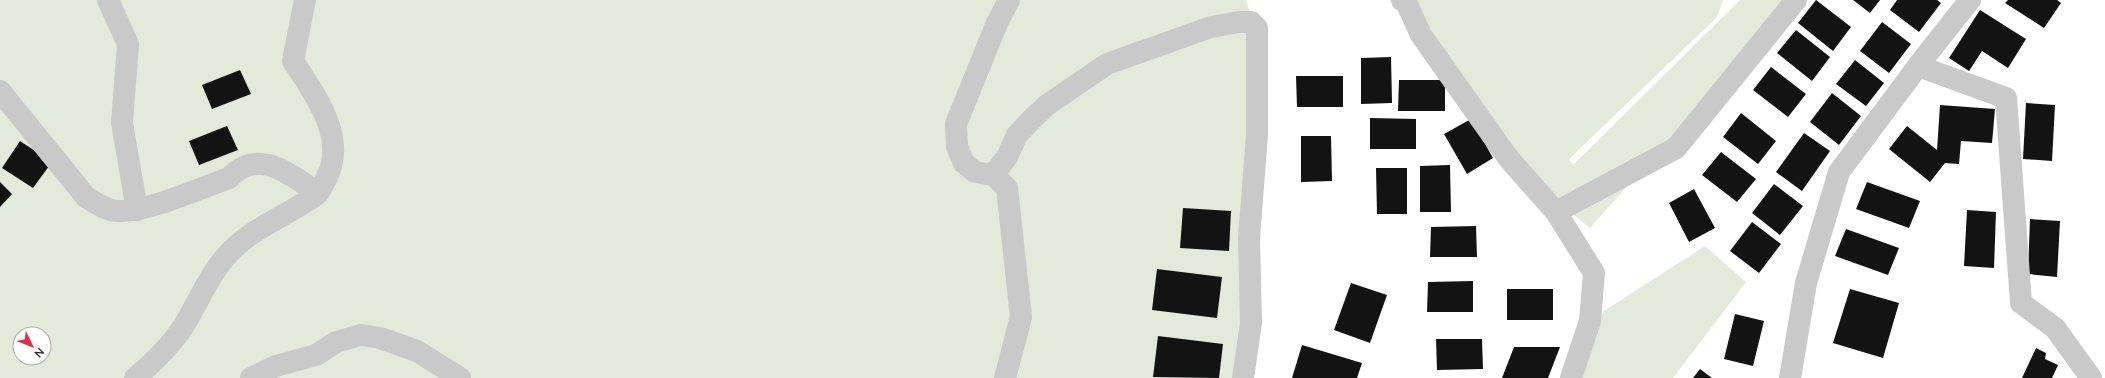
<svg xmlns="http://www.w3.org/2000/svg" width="2105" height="378" viewBox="0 0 2105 378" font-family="'Nunito Sans',sans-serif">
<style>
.green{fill:#e3ead9;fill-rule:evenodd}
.building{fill:#131313}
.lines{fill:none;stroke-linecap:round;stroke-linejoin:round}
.street{stroke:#c9c9c9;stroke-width:22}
</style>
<rect width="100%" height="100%" fill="#fff"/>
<!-- green -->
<g class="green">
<path d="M 0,0 L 1246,0 L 1258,37 L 1256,218 L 1233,378 L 0,378 ZM 20,334 L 44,334 L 44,358 L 20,358 Z"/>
<path d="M 1407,0 L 1723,0 L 1717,17 L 1569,159 L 1573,165 L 1740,0 L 1784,0 L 1787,7 L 1590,228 L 1485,144 Z"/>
<path d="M 1705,246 L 1746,282 L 1673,378 L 1572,378 L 1604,311 Z"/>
</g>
<!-- building -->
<g class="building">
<path d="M 1816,0 L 1851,27 L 1833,51 L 1798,23 Z"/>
<path d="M 1853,0 L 1880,0 L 1870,13 Z"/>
<path d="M 1897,0 L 1937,0 L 1941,3 L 1919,32 L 1890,10 Z"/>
<path d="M 2008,0 L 2057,0 L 2061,3 L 2044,28 L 2005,3 Z"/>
<path d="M 1980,10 L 2026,39 L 2008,68 L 1982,51 L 1969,71 L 1949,58 Z"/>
<path d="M 1882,22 L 1911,44 L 1889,73 L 1860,51 Z"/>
<path d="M 1796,30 L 1830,57 L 1812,81 L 1777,53 Z"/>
<path d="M 1391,57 L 1392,103 L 1361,104 L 1361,58 Z"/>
<path d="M 1855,60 L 1884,83 L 1866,106 L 1836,84 Z"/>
<path d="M 1771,67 L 1806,94 L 1788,117 L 1753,90 Z"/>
<path d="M 240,70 L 251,94 L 212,109 L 202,85 Z"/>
<path d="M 1296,76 L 1343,76 L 1343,107 L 1297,107 Z"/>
<path d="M 1399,80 L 1445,80 L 1445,111 L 1398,111 Z"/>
<path d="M 1832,93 L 1861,116 L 1839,145 L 1810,122 Z"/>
<path d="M 2026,103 L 2055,105 L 2052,161 L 2023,159 Z"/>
<path d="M 1940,105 L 1995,109 L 1992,143 L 1961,141 L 1959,164 L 1945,163 L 1930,182 L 1889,149 L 1907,126 L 1937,150 Z"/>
<path d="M 1741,113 L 1776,141 L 1758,164 L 1723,137 Z"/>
<path d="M 1370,118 L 1416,119 L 1416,149 L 1370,149 Z"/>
<path d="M 1471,119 L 1493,158 L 1467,174 L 1444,134 Z"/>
<path d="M 227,126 L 238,150 L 199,165 L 189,141 Z"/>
<path d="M 1804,133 L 1830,151 L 1802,191 L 1776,172 Z"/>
<path d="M 1301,136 L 1331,136 L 1332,181 L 1301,182 Z"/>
<path d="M 20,141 L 52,162 L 33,188 L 2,168 Z"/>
<path d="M 1721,152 L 1756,179 L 1737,202 L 1702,175 Z"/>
<path d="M 1450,165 L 1451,212 L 1420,212 L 1420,166 Z"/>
<path d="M 1376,168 L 1407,168 L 1407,214 L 1377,214 Z"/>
<path d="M 0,182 L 12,194 L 0,207 Z"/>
<path d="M 1867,182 L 1920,201 L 1909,228 L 1856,209 Z"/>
<path d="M 1774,184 L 1803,206 L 1780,235 L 1752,213 Z"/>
<path d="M 1694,189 L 1715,228 L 1689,242 L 1669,203 Z"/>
<path d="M 1183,208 L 1231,211 L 1229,251 L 1180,248 Z"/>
<path d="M 1967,210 L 1996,212 L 1994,268 L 1964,266 Z"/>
<path d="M 2030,219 L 2060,221 L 2057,277 L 2028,274 Z"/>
<path d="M 1752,222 L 1781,244 L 1759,273 L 1730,251 Z"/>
<path d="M 1476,226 L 1477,257 L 1430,257 L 1431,227 Z"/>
<path d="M 1846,229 L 1899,248 L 1888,275 L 1835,256 Z"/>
<path d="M 1157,269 L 1222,277 L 1217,318 L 1152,310 Z"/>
<path d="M 1473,281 L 1473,312 L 1427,312 L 1428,282 Z"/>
<path d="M 1351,283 L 1387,295 L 1370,343 L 1334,330 Z"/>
<rect x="1507" y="289" width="46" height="31"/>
<path d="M 1850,289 L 1899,303 L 1883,358 L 1833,343 Z"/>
<path d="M 1735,314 L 1764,321 L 1753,366 L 1724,359 Z"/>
<path d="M 1158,336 L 1223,344 L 1219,378 L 1153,377 Z"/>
<path d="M 1436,339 L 1482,339 L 1483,369 L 1437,370 Z"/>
<path d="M 1302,345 L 1362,363 L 1357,378 L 1292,378 Z"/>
<path d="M 1514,347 L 1560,347 L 1548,378 L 1502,378 Z"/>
<path d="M 2036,348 L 2046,353 L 2045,359 L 2058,365 L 2052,378 L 2022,378 Z"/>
<path d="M 1700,369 L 1712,378 L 1693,378 Z"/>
</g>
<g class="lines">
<!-- street -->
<g class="street">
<path d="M 108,0 L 128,44 L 122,123 L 137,210"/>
<path d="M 1009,0 L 997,23 L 956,124 L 957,147 L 964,163 L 975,172 L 993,175 L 1007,157 L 1017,135 L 1032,119 L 1047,105 L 1107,64 L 1211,27 L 1239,22 L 1251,22 L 1257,28 L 1257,135 L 1249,238 L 1251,323 L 1243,378"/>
<path d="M 1402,0 L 1406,2 L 1421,35 L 1509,159 L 1556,212 L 1594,273 L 1590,321 L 1571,378"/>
<path d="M 1918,66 L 2006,98 L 2021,303 L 2055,328 L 2091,378"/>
<path d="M 0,91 L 86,197 C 96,203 105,210 117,211 C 146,213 200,188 229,178 C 259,146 290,175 318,193"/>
<path d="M 993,175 L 1007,188 L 1021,317 L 1005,378"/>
<path d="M 1556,212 L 1676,148 L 1796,0"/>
<path d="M 135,378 C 154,362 173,344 186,322 C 198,302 208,278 223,260 C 247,229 286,217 316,195 C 321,191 323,184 326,179 C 348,138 315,95 293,61 L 305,0"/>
<path d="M 251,378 L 276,366 L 316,355 L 336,342 L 361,335 L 380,338 L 417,351 L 460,378"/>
<path d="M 1790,378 L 1806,283 L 1839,172 L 1924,58 L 1970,0"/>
</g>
</g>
<!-- north arrow -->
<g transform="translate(32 346) rotate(133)"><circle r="19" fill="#ffffff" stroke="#ababab"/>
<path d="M0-3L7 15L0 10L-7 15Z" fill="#e12f49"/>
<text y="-6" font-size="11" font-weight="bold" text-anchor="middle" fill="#2c2c2c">N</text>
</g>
</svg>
